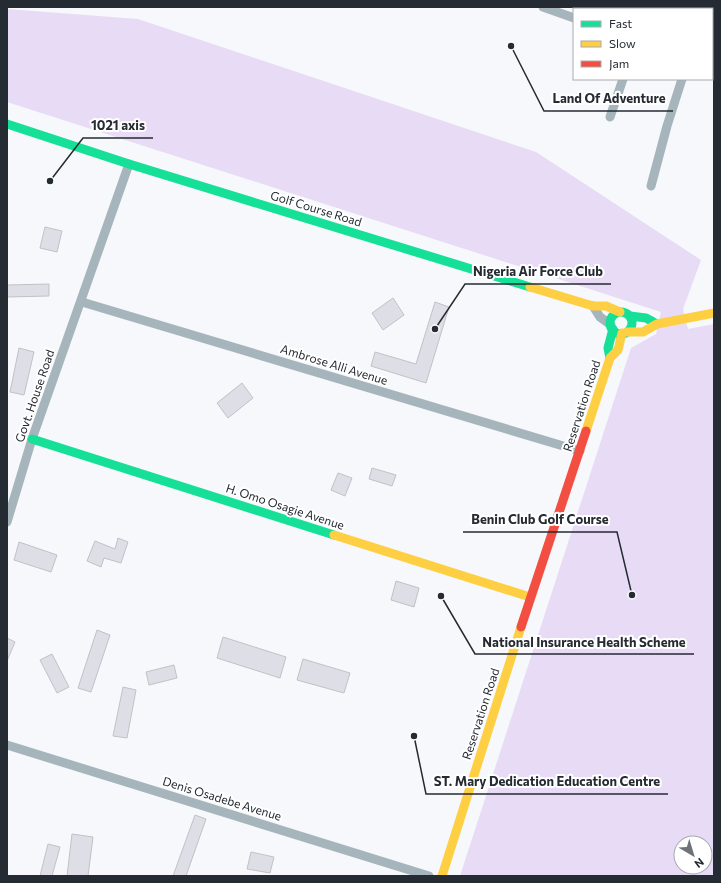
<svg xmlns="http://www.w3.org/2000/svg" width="721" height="883" viewBox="0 0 721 883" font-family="Commissioner,sans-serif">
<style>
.green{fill:#e8dbf5;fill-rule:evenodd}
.building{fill:#dddee6;stroke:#c1c2c8}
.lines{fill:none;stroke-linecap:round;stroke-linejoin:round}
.street{stroke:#a6b5bc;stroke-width:9}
.fast{stroke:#16e098;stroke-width:9}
.slow{stroke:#ffcf43;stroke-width:9}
.jam{stroke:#f24e42;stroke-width:9}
.labels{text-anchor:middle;stroke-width:4;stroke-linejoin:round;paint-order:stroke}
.street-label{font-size:12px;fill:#252b32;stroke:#fff}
.leader{fill:none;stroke:#252b32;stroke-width:1.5}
.callout-dot{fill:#252b32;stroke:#fff;stroke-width:1.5}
.callout-label{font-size:13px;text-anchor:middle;font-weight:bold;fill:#252b32;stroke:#fff;stroke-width:4;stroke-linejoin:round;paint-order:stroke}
</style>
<rect width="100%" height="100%" fill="#f6f8fb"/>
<!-- green -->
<path class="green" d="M 7,9 L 138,19 L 536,152 L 701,260 L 683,309 L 688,329 L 714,324 L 714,876 L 460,876 L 631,348 L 656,334 L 661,312 L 7,102 ZM 681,843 L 705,843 L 705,867 L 681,867 Z"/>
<!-- building -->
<g class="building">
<path d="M 45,227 L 62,231 L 57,252 L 40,248 Z"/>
<path d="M 49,284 L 49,296 L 7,297 L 7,285 Z"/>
<path d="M 393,298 L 404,315 L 383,330 L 372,313 Z"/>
<path d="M 435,302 L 449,307 L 426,383 L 371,366 L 375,352 L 416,364 Z"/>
<path d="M 19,348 L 34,352 L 24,395 L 10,392 Z"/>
<path d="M 242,383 L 253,398 L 228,418 L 217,403 Z"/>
<path d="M 372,468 L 396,475 L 392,486 L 369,479 Z"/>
<path d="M 338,473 L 352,478 L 345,496 L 331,490 Z"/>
<path d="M 118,538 L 128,542 L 121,563 L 104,558 L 101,567 L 87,561 L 95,541 L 115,549 Z"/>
<path d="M 19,542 L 57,555 L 51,572 L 14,560 Z"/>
<path d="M 396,581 L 419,588 L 414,607 L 391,600 Z"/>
<path d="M 97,630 L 110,635 L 91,692 L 78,688 Z"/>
<path d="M 223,637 L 286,657 L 280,678 L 217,658 Z"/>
<path d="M 7,638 L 15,642 L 7,661 Z"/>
<path d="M 52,654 L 69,687 L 57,693 L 40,660 Z"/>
<path d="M 303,659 L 350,673 L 344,693 L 297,680 Z"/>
<path d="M 174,665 L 177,678 L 149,685 L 146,672 Z"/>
<path d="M 123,687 L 136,690 L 127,738 L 113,736 Z"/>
<path d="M 195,815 L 206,819 L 186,876 L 173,876 Z"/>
<path d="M 72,834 L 93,837 L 88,876 L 67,876 Z"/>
<path d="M 48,844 L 60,847 L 52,876 L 40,876 Z"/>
<path d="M 251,852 L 274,857 L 270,873 L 247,869 Z"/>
</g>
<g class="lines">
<!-- street -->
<g class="street">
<path d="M 543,7 L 574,18"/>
<path d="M 676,9 L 677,7"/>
<path d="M 712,59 L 714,60"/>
<path d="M 610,117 L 623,79"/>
<path d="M 651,186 L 667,126 L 682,79"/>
<path d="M 82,302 L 580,451"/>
<path d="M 593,306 L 600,317 L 611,325"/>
<path d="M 7,522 L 32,439 L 129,164"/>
<path d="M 7,745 L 429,876"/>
</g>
<!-- fast -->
<g class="fast">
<path d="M 7,124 L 129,164 L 530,287"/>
<circle cx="621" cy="323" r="11"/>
<path d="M 630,316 L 646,318 L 657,324"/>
<path d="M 610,358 L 608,348 L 613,329"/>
<path d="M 32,439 L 334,535"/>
</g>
<!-- slow -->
<g class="slow">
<path d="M 530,287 L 593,306 L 606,306 L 620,312"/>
<path d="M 627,332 L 643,332 L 657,324 L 714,313"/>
<path d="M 586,431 L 610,358 L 618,350 L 622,333"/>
<path d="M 334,535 L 530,597"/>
<path d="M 442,876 L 521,627"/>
</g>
<!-- jam -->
<path class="jam" d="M 521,627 L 586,431"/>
</g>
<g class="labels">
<!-- street labels -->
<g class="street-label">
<text transform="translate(316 209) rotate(17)" y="4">Golf Course Road</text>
<text transform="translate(334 365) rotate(17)" y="4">Ambrose Alli Avenue</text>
<text transform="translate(35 396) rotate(-71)" y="4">Govt. House Road</text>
<text transform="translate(582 406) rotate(-72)" y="4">Reservation Road</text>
<text transform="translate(285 507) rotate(18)" y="4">H. Omo Osagie Avenue</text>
<text transform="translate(481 714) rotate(-72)" y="4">Reservation Road</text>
<text transform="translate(222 799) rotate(17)" y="4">Denis Osadebe Avenue</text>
</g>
</g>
<!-- callouts -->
<path class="leader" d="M511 46L544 111H673M50 181L83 138H153M435 329L465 284H611M632 595L617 532H463M441 596L475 654H694M414 736L426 794H668"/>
<g class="callout-dot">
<circle cx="511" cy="46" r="4"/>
<circle cx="50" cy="181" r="4"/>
<circle cx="435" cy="329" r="4"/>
<circle cx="632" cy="595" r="4"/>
<circle cx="441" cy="596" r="4"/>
<circle cx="414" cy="736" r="4"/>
</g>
<g class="callout-label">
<text x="609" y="103">Land Of Adventure</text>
<text x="118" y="130">1021 axis</text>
<text x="538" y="276">Nigeria Air Force Club</text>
<text x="540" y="524">Benin Club Golf Course</text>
<text x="584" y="647">National Insurance Health Scheme</text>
<text x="547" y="786">ST. Mary Dedication Education Centre</text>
</g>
<!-- border -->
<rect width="721" height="883" fill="none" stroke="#252b32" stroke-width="16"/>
<!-- legend -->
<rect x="573" y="8" width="140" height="72" fill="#ffffff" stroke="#a8aaad"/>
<rect x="581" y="21" width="20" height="6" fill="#16e098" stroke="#a8aaad"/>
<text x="609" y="28" font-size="12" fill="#252b32">Fast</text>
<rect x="581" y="41" width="20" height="6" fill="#ffcf43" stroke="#a8aaad"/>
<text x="609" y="48" font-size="12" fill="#252b32">Slow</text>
<rect x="581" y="61" width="20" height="6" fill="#f24e42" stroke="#a8aaad"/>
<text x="609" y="68" font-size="12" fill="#252b32">Jam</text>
<!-- north arrow -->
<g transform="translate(693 855) rotate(142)"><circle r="19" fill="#ffffff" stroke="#a8aaad"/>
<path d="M0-3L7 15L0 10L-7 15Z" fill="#6e7378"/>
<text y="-6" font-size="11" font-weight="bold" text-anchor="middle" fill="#252b32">N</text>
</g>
</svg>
